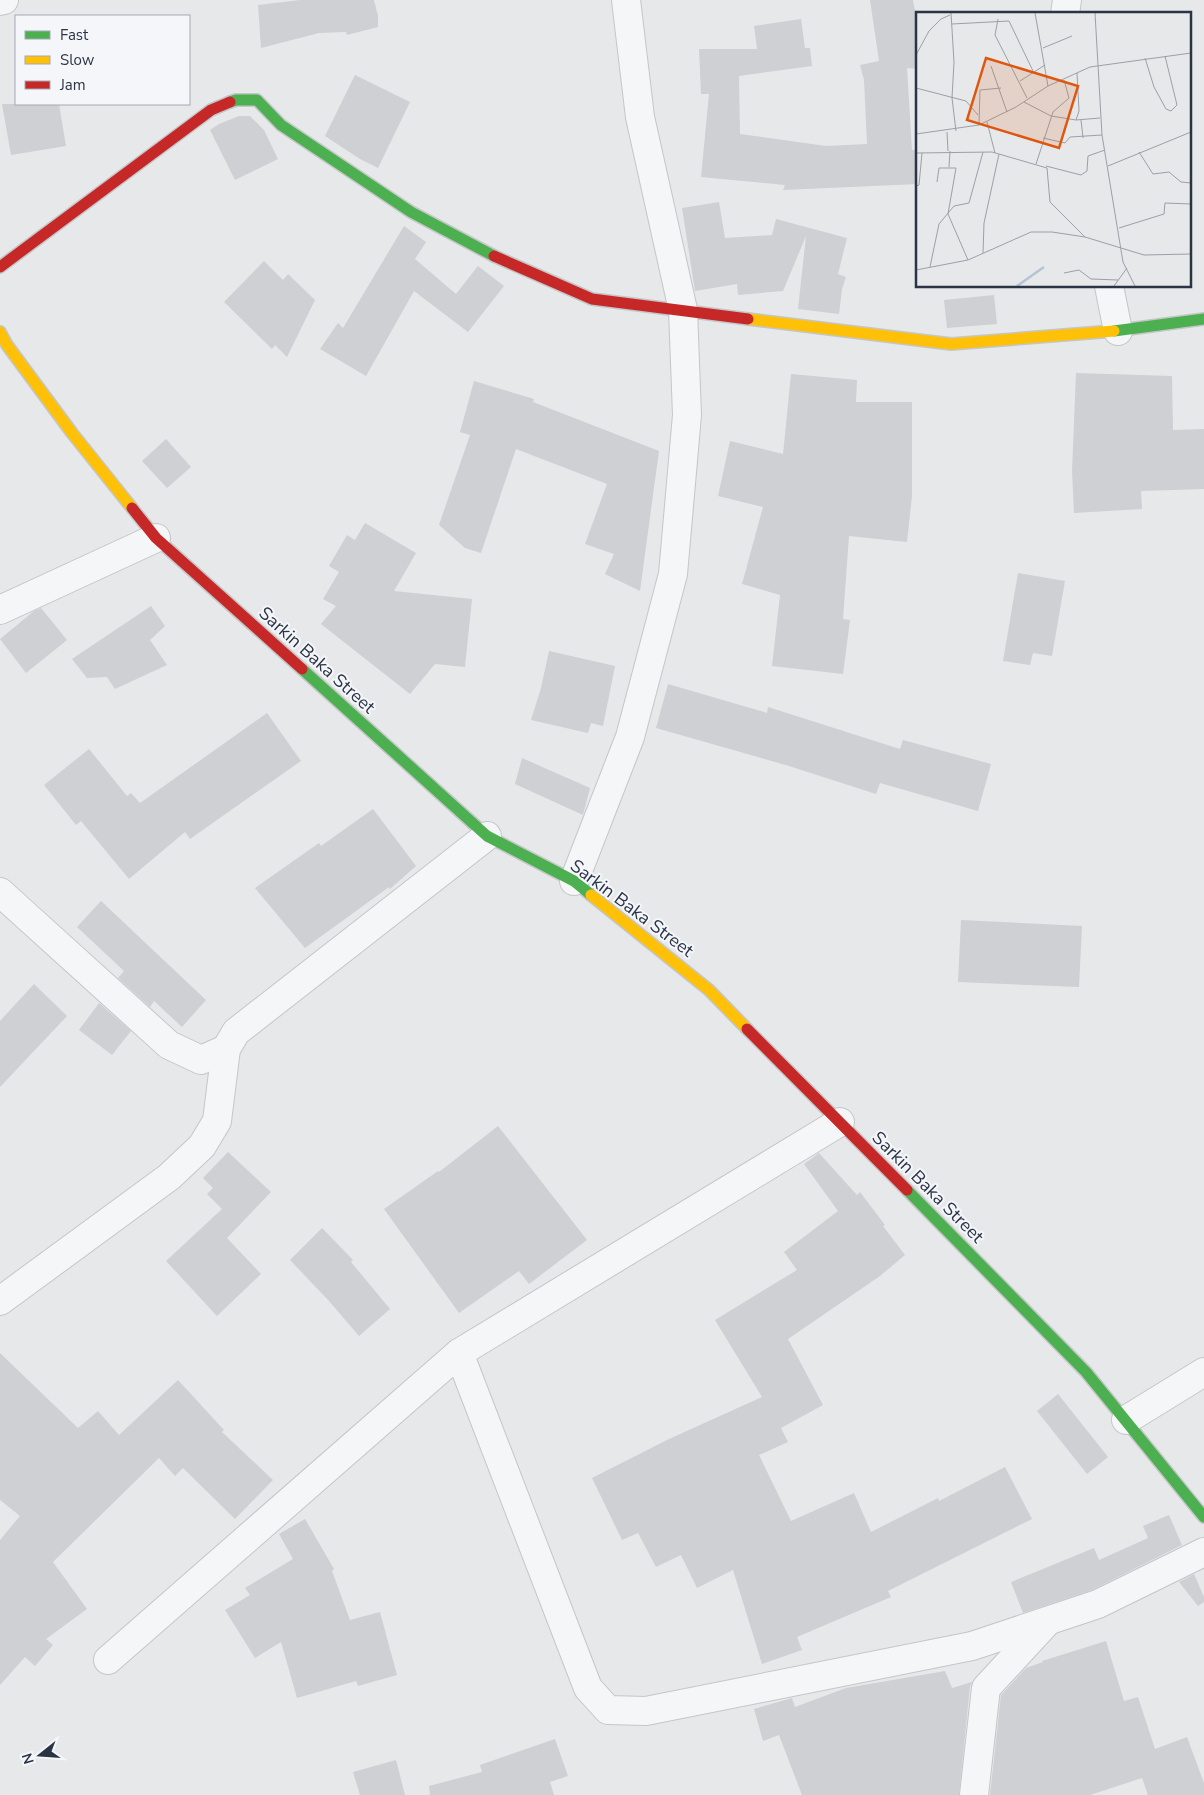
<svg xmlns="http://www.w3.org/2000/svg" width="1204" height="1795" viewBox="0 0 1204 1795" font-family="'Nunito Sans',sans-serif">
<style>
.building{fill:#ced0d3}
.lines{fill:none;stroke-linecap:round;stroke-linejoin:round}
.street-casing{stroke:#c4c6c8;stroke-width:30}
.fast-casing{stroke:#c4c6c8;stroke-width:14}
.slow-casing{stroke:#c4c6c8;stroke-width:14}
.jam-casing{stroke:#c4c6c8;stroke-width:14}
.street{stroke:#f5f6f7;stroke-width:28}
.fast{stroke:#4caf50;stroke-width:11}
.slow{stroke:#ffc107;stroke-width:11}
.jam{stroke:#c62828;stroke-width:11}
.labels{text-anchor:middle;stroke-width:4;stroke-linejoin:round;paint-order:stroke}
.street-label{font-size:18px;fill:#2b3445;stroke:#f4f6f9}
.inset-river{fill:none;stroke:#b4c4d5;stroke-width:2.5}
.inset-road{fill:none;stroke:#9ba0a8;stroke-width:1}
.view{fill:#df570f;fill-opacity:0.15;stroke:#df570f;stroke-width:2.5}
.inset-edge{fill:none;stroke:#2b3445;stroke-width:2.5}
</style>
<rect width="100%" height="100%" fill="#e6e8ea"/>
<!-- building -->
<g class="building">
<path d="M 300,0 L 374,0 L 378,16 L 378,27 L 347,35 L 346,32 L 319,33 L 261,48 L 258,5 Z"/>
<path d="M 870,0 L 913,0 L 918,27 L 918,69 L 907,68 L 912,150 L 918,150 L 918,184 L 783,190 L 785,185 L 701,177 L 709,94 L 701,94 L 699,49 L 757,49 L 754,26 L 801,19 L 805,48 L 810,48 L 812,66 L 739,76 L 740,134 L 826,146 L 867,144 L 864,80 L 860,65 L 879,61 Z"/>
<path d="M 355,75 L 410,102 L 378,168 L 360,159 L 325,136 Z"/>
<path d="M 2,104 L 59,104 L 66,146 L 11,155 Z"/>
<path d="M 239,116 L 250,116 L 264,130 L 278,159 L 235,180 L 210,130 L 219,124 Z"/>
<path d="M 719,202 L 725,238 L 772,235 L 776,219 L 847,238 L 838,274 L 846,277 L 842,289 L 839,314 L 798,309 L 806,236 L 783,291 L 738,295 L 737,284 L 695,291 L 682,208 Z"/>
<path d="M 404,226 L 426,242 L 415,259 L 456,294 L 478,266 L 504,286 L 468,332 L 414,291 L 366,376 L 320,349 L 338,323 L 343,328 Z"/>
<path d="M 264,261 L 283,280 L 288,274 L 315,300 L 287,357 L 275,345 L 272,349 L 224,302 Z"/>
<path d="M 994,295 L 997,324 L 947,328 L 944,300 Z"/>
<path d="M 1076,373 L 1172,376 L 1173,430 L 1204,429 L 1204,489 L 1141,491 L 1142,509 L 1074,513 L 1072,471 Z"/>
<path d="M 791,374 L 857,380 L 856,402 L 912,402 L 912,496 L 907,542 L 849,536 L 843,619 L 850,620 L 843,674 L 772,666 L 780,595 L 742,584 L 763,507 L 718,496 L 730,441 L 783,454 Z"/>
<path d="M 474,381 L 534,399 L 533,402 L 659,451 L 640,591 L 605,574 L 614,554 L 585,544 L 607,484 L 516,449 L 481,553 L 465,548 L 439,525 L 470,435 L 460,432 Z"/>
<path d="M 166,439 L 191,467 L 167,488 L 142,461 Z"/>
<path d="M 365,523 L 416,553 L 394,591 L 472,599 L 465,667 L 435,664 L 410,694 L 321,624 L 336,606 L 323,599 L 339,572 L 329,566 L 347,535 L 355,540 Z"/>
<path d="M 1018,573 L 1065,581 L 1052,656 L 1033,653 L 1030,665 L 1003,661 Z"/>
<path d="M 151,606 L 165,626 L 150,640 L 167,665 L 115,689 L 107,677 L 87,678 L 72,659 Z"/>
<path d="M 41,608 L 67,640 L 26,673 L 0,639 L 34,611 Z"/>
<path d="M 549,651 L 615,666 L 603,726 L 591,723 L 588,733 L 531,720 L 541,688 Z"/>
<path d="M 668,684 L 767,713 L 768,707 L 900,749 L 903,740 L 991,764 L 978,811 L 880,783 L 876,794 L 789,766 L 656,728 Z"/>
<path d="M 267,713 L 301,761 L 190,839 L 185,832 L 129,879 L 81,821 L 76,825 L 44,785 L 89,749 L 127,796 L 131,793 L 140,803 Z"/>
<path d="M 522,758 L 590,788 L 583,815 L 515,784 Z"/>
<path d="M 373,809 L 416,866 L 390,889 L 389,887 L 305,948 L 255,888 L 319,843 L 321,846 Z"/>
<path d="M 101,901 L 206,1000 L 182,1027 L 154,1001 L 150,1007 L 118,978 L 124,971 L 77,927 Z"/>
<path d="M 961,920 L 1082,926 L 1079,987 L 958,982 Z"/>
<path d="M 34,984 L 67,1016 L 0,1087 L 0,1021 Z"/>
<path d="M 99,1003 L 131,1031 L 112,1055 L 79,1030 Z"/>
<path d="M 498,1126 L 587,1240 L 529,1284 L 519,1271 L 459,1313 L 384,1209 L 438,1171 L 439,1172 Z"/>
<path d="M 228,1152 L 271,1192 L 227,1238 L 261,1274 L 217,1316 L 166,1261 L 222,1209 L 207,1194 L 213,1188 L 203,1178 Z"/>
<path d="M 819,1153 L 857,1195 L 860,1192 L 885,1225 L 883,1226 L 905,1255 L 880,1276 L 788,1339 L 823,1405 L 781,1428 L 788,1442 L 759,1455 L 791,1521 L 854,1493 L 871,1532 L 938,1498 L 939,1501 L 1005,1467 L 1032,1519 L 888,1591 L 891,1597 L 797,1637 L 802,1650 L 762,1664 L 733,1570 L 697,1588 L 681,1555 L 656,1567 L 638,1533 L 622,1540 L 592,1478 L 669,1439 L 762,1397 L 715,1320 L 797,1270 L 784,1252 L 838,1211 L 804,1164 Z"/>
<path d="M 322,1228 L 353,1260 L 351,1262 L 390,1309 L 359,1336 L 329,1301 L 290,1260 Z"/>
<path d="M 0,1353 L 78,1428 L 98,1411 L 119,1435 L 178,1380 L 224,1430 L 222,1432 L 273,1480 L 235,1519 L 183,1468 L 175,1476 L 159,1458 L 53,1562 L 87,1609 L 46,1639 L 53,1645 L 35,1666 L 25,1657 L 0,1685 L 0,1540 L 20,1516 L 0,1500 Z"/>
<path d="M 1058,1394 L 1108,1457 L 1087,1474 L 1037,1411 Z"/>
<path d="M 1169,1515 L 1182,1545 L 1092,1590 L 1023,1613 L 1011,1582 L 1094,1548 L 1099,1560 L 1148,1538 L 1143,1526 Z"/>
<path d="M 305,1519 L 334,1569 L 332,1571 L 350,1620 L 380,1612 L 397,1675 L 358,1686 L 356,1681 L 297,1698 L 281,1642 L 255,1658 L 225,1610 L 250,1595 L 245,1588 L 293,1559 L 279,1534 Z"/>
<path d="M 1194,1574 L 1204,1597 L 1204,1602 L 1198,1606 L 1179,1582 Z"/>
<path d="M 1106,1641 L 1124,1701 L 1138,1697 L 1155,1749 L 1187,1737 L 1204,1783 L 1204,1795 L 1148,1795 L 1142,1778 L 1090,1795 L 990,1795 L 1001,1695 L 1026,1668 L 1043,1662 L 1042,1661 Z"/>
<path d="M 945,1671 L 952,1688 L 972,1682 L 970,1686 L 959,1795 L 802,1795 L 779,1735 L 763,1741 L 754,1709 L 792,1698 L 795,1707 L 846,1688 Z"/>
<path d="M 555,1739 L 568,1776 L 550,1782 L 554,1795 L 430,1795 L 429,1786 L 482,1772 L 480,1765 Z"/>
<path d="M 396,1760 L 405,1795 L 360,1795 L 353,1772 Z"/>
</g>
<g class="lines">
<defs>
<g id="street">
<path d="M 0,1 L 4,0"/>
<path d="M 1065,14 L 1067,0"/>
<path d="M 1109,286 L 1118,331"/>
<path d="M 0,610 L 156,538"/>
<path d="M 574,881 L 630,737 L 673,574 L 687,415 L 683,310 L 640,117 L 626,0"/>
<path d="M 0,892 L 169,1045 L 201,1060 L 226,1049"/>
<path d="M 0,1301 L 169,1177 L 202,1146 L 217,1121 L 226,1049 L 236,1032 L 487,836"/>
<path d="M 459,1353 L 588,1688 L 608,1710 L 646,1711 L 972,1646 L 1098,1604 L 1204,1552"/>
<path d="M 1126,1420 L 1204,1372"/>
<path d="M 108,1660 L 459,1353 L 840,1122"/>
<path d="M 974,1795 L 986,1688 L 1047,1622"/>
</g>
<g id="fast">
<path d="M 230,102 L 236,100 L 257,100 L 281,125 L 411,212 L 494,256"/>
<path d="M 1114,331 L 1204,319"/>
<path d="M 302,669 L 487,836 L 574,881 L 591,895"/>
<path d="M 907,1190 L 1086,1372 L 1204,1517"/>
</g>
<g id="slow">
<path d="M 748,319 L 951,344 L 1114,331"/>
<path d="M 0,332 L 7,345 L 72,433 L 132,508"/>
<path d="M 591,895 L 709,990 L 747,1029"/>
</g>
<g id="jam">
<path d="M 494,256 L 592,299 L 748,319"/>
<path d="M 0,267 L 211,110 L 230,102"/>
<path d="M 132,508 L 156,538 L 302,669"/>
<path d="M 747,1029 L 907,1190"/>
</g>
</defs>
<!-- street casing -->
<use href="#street" class="street-casing"/>
<!-- fast casing -->
<use href="#fast" class="fast-casing"/>
<!-- slow casing -->
<use href="#slow" class="slow-casing"/>
<!-- jam casing -->
<use href="#jam" class="jam-casing"/>
<!-- street -->
<use href="#street" class="street"/>
<!-- fast -->
<use href="#fast" class="fast"/>
<!-- slow -->
<use href="#slow" class="slow"/>
<!-- jam -->
<use href="#jam" class="jam"/>
</g>
<g class="labels">
<!-- street labels -->
<g class="street-label">
<text transform="translate(317 660) rotate(42)" y="6">Sarkin Baka Street</text>
<text transform="translate(632 908) rotate(37)" y="6">Sarkin Baka Street</text>
<text transform="translate(928 1187) rotate(45)" y="6">Sarkin Baka Street</text>
</g>
</g>
<!-- overview -->
<g transform="translate(916 12)">
<rect width="275" height="275" fill="#e6e8ea"/>
<path class="inset-river" d="M 101,274 L 128,255"/>
<path class="inset-road" d="M 35,1 L 38,50 L 36,86 L 40,119M 119,1 L 132,74M 179,1 L 186,123 L 207,250 L 219,274M 82,7 L 79,23 L 111,86M 36,12 L 93,9 L 117,59M 127,36 L 156,24M 0,43 L 13,19 L 25,7 L 34,3M 229,46 L 238,75 L 250,97 L 255,99 L 261,93 L 249,44M 75,54 L 91,100M 104,69 L 129,53M 0,76 L 50,89 L 62,103M 108,90 L 135,104 L 160,108 L 184,106M 160,108 L 163,99 L 161,61M 165,108 L 167,126M 71,110 L 79,141M 63,113 L 64,78 L 85,76M 31,120 L 32,139M 0,122 L 63,113 L 100,95 L 132,74 L 174,55 L 275,41M 127,126 L 149,131 L 154,125 L 186,123M 223,140 L 237,162 L 253,160 L 265,170 L 275,171M 0,141 L 76,140 L 131,156 L 134,190 L 169,225M 120,152 L 137,100 L 153,86 L 148,68M 130,154 L 165,163 L 171,159 L 172,144 L 189,138M 192,154 L 275,120M 33,155 L 34,139M 21,170 L 23,156 L 40,156 L 32,202 L 52,248M 0,174 L 3,173 L 6,141M 203,216 L 248,202 L 249,191 L 275,192M 67,241 L 68,211 L 83,142M 14,255 L 23,212 L 38,194 L 53,191 L 67,140M 0,258 L 52,248 L 115,220 L 136,220 L 169,225 L 228,243 L 275,242M 148,261 L 163,258 L 175,267 L 202,268M 198,274 L 211,256"/>
<path class="view" d="M 70,46 L 162,74 L 143,136 L 51,108 Z"/>
<rect width="275" height="275" class="inset-edge"/>
</g>
<!-- legend -->
<rect x="15" y="15" width="175" height="90" fill="#f4f6f9" stroke="#a4a8b1"/>
<rect x="25" y="31" width="25" height="8" fill="#4caf50" stroke="#a4a8b1"/>
<text x="60" y="40" font-size="15" fill="#2b3445">Fast</text>
<rect x="25" y="56" width="25" height="8" fill="#ffc107" stroke="#a4a8b1"/>
<text x="60" y="65" font-size="15" fill="#2b3445">Slow</text>
<rect x="25" y="81" width="25" height="8" fill="#c62828" stroke="#a4a8b1"/>
<text x="60" y="90" font-size="15" fill="#2b3445">Jam</text>
<!-- north arrow -->
<g transform="translate(40 1755) rotate(253)" stroke="#f4f6f9" stroke-width="4" paint-order="stroke">
<path d="M0-4L9 19L0 12L-9 19Z" fill="#2b3445"/>
<text y="-8" font-size="14" font-weight="bold" text-anchor="middle" fill="#2b3445">N</text>
</g>
</svg>
